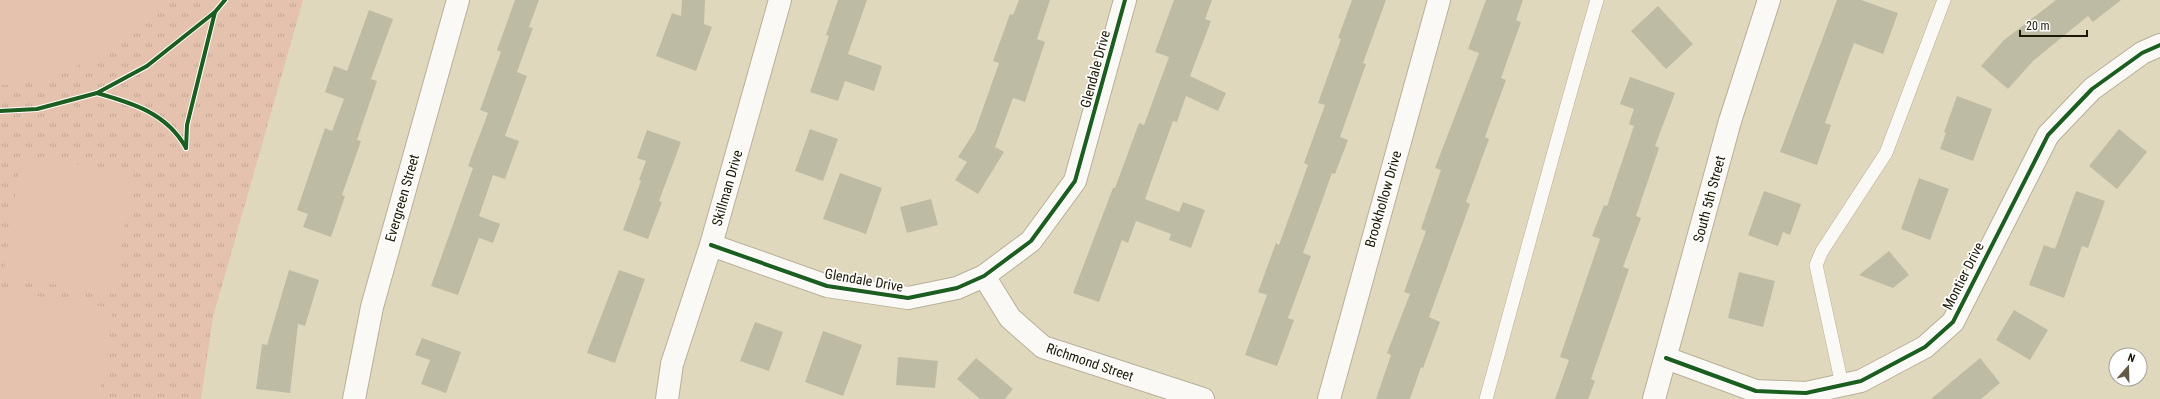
<svg xmlns="http://www.w3.org/2000/svg" width="2160" height="399" viewBox="0 0 2160 399" font-family="'Roboto Condensed',sans-serif">
<style>
.grass{fill:url(#grass-tufts)}
.pitch{fill:#e4c2ae}
.building{fill:#bebba5}
.lines{fill:none;stroke-linecap:round;stroke-linejoin:round}
.service-casing{stroke:#b7b09a;stroke-width:14}
.minor-casing{stroke:#b7b09a;stroke-width:24}
.tertiary-casing{stroke:#b7b09a;stroke-width:24}
.service{stroke:#faf9f5;stroke-width:13}
.minor{stroke:#faf9f5;stroke-width:22}
.tertiary{stroke:#faf9f5;stroke-width:22}
.cycleway-casing{stroke:#fff;stroke-width:6}
.cycleway{stroke:#1b5e20;stroke-width:4}
.labels{text-anchor:middle;stroke-width:3.5;stroke-linejoin:round;paint-order:stroke}
.street-label{font-size:14px;fill:#1e1906;stroke:#fff}
</style>
<defs>
<pattern id="grass-tufts" width="24" height="20" patternUnits="userSpaceOnUse"><rect width="24" height="20" fill="#e4c2ae"/><path d="M3 7l-1-3M5 7V3M7 7l1-3M15 17l-1-3M17 17v-4M19 17l1-3" fill="none" stroke="#c3a694"/></pattern>
</defs>
<rect width="100%" height="100%" fill="#e0d8bc"/>
<!-- grass -->
<path class="grass" d="M 0,0 L 303,0 L 213,317 L 201,399 L 0,399 Z"/>
<!-- pitch -->
<g class="pitch">
<path d="M 0,0 L 168,0 C 159,12 148,20 137,29 C 99,58 50,85 0,85 Z"/>
<path d="M 22,155 L 133,173 L 114,294 L 3,276 Z"/>
<path d="M 0,290 L 113,308 L 99,399 L 0,399 Z"/>
</g>
<!-- building -->
<g class="building">
<path d="M 515,0 L 539,0 L 529,27 L 533,28 L 517,72 L 527,76 L 505,136 L 519,141 L 505,179 L 493,175 L 479,216 L 500,224 L 493,243 L 479,238 L 458,295 L 431,286 L 473,168 L 468,166 L 488,113 L 480,110 L 501,52 L 497,50 Z"/>
<path d="M 682,0 L 705,0 L 704,24 L 712,27 L 696,71 L 656,56 L 672,13 L 681,16 Z"/>
<path d="M 838,0 L 867,0 L 848,54 L 882,66 L 874,91 L 845,81 L 838,101 L 810,92 L 829,36 L 826,35 Z"/>
<path d="M 1019,0 L 1050,0 L 1037,39 L 1045,42 L 1025,102 L 1013,98 L 995,147 L 1004,152 L 978,194 L 955,180 L 967,162 L 958,157 L 975,131 L 999,63 L 993,61 L 1010,14 L 1013,15 Z"/>
<path d="M 1174,0 L 1212,0 L 1205,19 L 1211,21 L 1190,76 L 1226,93 L 1218,111 L 1186,96 L 1177,122 L 1173,121 L 1145,199 L 1179,212 L 1183,202 L 1205,210 L 1191,248 L 1169,240 L 1171,234 L 1136,221 L 1128,243 L 1122,240 L 1099,302 L 1073,293 L 1113,188 L 1115,188 L 1139,123 L 1144,125 L 1169,57 L 1155,52 Z"/>
<path d="M 1352,0 L 1386,0 L 1363,63 L 1366,64 L 1340,137 L 1348,140 L 1335,174 L 1332,173 L 1303,253 L 1311,256 L 1288,318 L 1294,320 L 1277,366 L 1245,355 L 1267,295 L 1258,292 L 1276,243 L 1279,245 L 1308,165 L 1304,163 L 1325,105 L 1318,103 L 1341,39 L 1338,38 Z"/>
<path d="M 1486,0 L 1523,0 L 1516,20 L 1521,22 L 1501,78 L 1506,80 L 1485,137 L 1489,139 L 1466,202 L 1470,204 L 1429,317 L 1440,322 L 1423,368 L 1421,367 L 1410,399 L 1376,399 L 1391,355 L 1387,353 L 1410,294 L 1404,292 L 1426,231 L 1421,229 L 1441,170 L 1435,168 L 1479,53 L 1468,49 Z"/>
<path d="M 1837,0 L 1861,0 L 1898,13 L 1883,54 L 1854,43 L 1825,123 L 1831,125 L 1817,165 L 1780,152 Z"/>
<path d="M 2056,0 L 2121,0 L 2093,22 L 2088,16 L 2033,61 L 2008,89 L 1981,66 L 2004,40 Z"/>
<path d="M 1658,6 L 1693,44 L 1666,69 L 1631,31 Z"/>
<path d="M 369,10 L 393,19 L 371,79 L 377,81 L 357,140 L 361,141 L 342,195 L 345,196 L 331,237 L 303,227 L 308,214 L 297,210 L 325,128 L 332,131 L 344,99 L 325,92 L 334,66 L 347,71 Z"/>
<path d="M 1630,77 L 1675,93 L 1655,146 L 1659,148 L 1636,216 L 1641,218 L 1623,267 L 1629,269 L 1591,379 L 1595,381 L 1588,399 L 1555,399 L 1569,360 L 1560,357 L 1600,239 L 1592,236 L 1604,205 L 1607,206 L 1634,126 L 1629,124 L 1634,109 L 1620,104 Z"/>
<path d="M 1957,96 L 1992,109 L 1973,161 L 1940,149 L 1946,133 L 1944,132 Z"/>
<path d="M 810,129 L 838,139 L 823,181 L 795,171 Z"/>
<path d="M 2119,129 L 2147,152 L 2117,189 L 2089,166 Z"/>
<path d="M 647,130 L 681,142 L 659,201 L 662,202 L 648,239 L 623,230 L 641,181 L 639,180 L 646,161 L 637,158 Z"/>
<path d="M 840,173 L 882,188 L 866,234 L 823,219 Z"/>
<path d="M 1919,178 L 1949,189 L 1930,240 L 1901,229 Z"/>
<path d="M 1764,191 L 1801,204 L 1790,235 L 1783,232 L 1778,246 L 1748,235 Z"/>
<path d="M 2076,191 L 2105,201 L 2088,248 L 2082,246 L 2064,298 L 2029,285 L 2044,245 L 2055,249 Z"/>
<path d="M 931,199 L 938,225 L 907,233 L 900,207 Z"/>
<path d="M 1889,251 L 1909,275 L 1893,288 L 1859,275 Z"/>
<path d="M 289,270 L 319,280 L 305,326 L 298,324 L 290,393 L 256,389 L 262,344 L 267,345 Z"/>
<path d="M 619,270 L 645,279 L 615,363 L 587,353 Z"/>
<path d="M 1739,272 L 1775,281 L 1763,327 L 1728,318 Z"/>
<path d="M 2014,310 L 2048,330 L 2030,360 L 1996,340 Z"/>
<path d="M 755,322 L 783,332 L 769,371 L 740,361 Z"/>
<path d="M 823,331 L 862,345 L 843,396 L 805,382 Z"/>
<path d="M 422,338 L 461,352 L 446,393 L 421,384 L 430,360 L 415,355 Z"/>
<path d="M 898,357 L 938,361 L 935,388 L 896,385 Z"/>
<path d="M 976,358 L 1013,389 L 1005,399 L 980,399 L 957,379 Z"/>
<path d="M 1980,358 L 2000,383 L 1981,399 L 1931,399 Z"/>
</g>
<g class="lines">
<defs>
<g id="service">
<path d="M 1842,385 L 1816,265 L 1822,251 L 1886,153 L 1944,0"/>
<path d="M 1486,399 C 1523,266 1558,133 1597,0"/>
</g>
<g id="minor">
<path d="M 711,245 L 827,286 L 908,298 L 957,288 L 984,276 L 1031,241 L 1075,181 L 1125,0"/>
<path d="M 984,276 L 1010,318 L 1043,347 L 1203,399"/>
<path d="M 1666,358 L 1756,391 L 1806,393 L 1861,381 L 1925,347 L 1953,322 L 2048,135 L 2092,89 L 2142,53 L 2160,45"/>
<path d="M 354,399 L 372,307 L 458,0"/>
<path d="M 667,399 L 672,364 L 711,245 L 780,0"/>
<path d="M 1329,399 L 1439,0"/>
</g>
<path id="tertiary" d="M 1654,399 L 1730,121 L 1769,0"/>
</defs>
<!-- service casing -->
<use href="#service" class="service-casing"/>
<!-- minor casing -->
<use href="#minor" class="minor-casing"/>
<!-- tertiary casing -->
<use href="#tertiary" class="tertiary-casing"/>
<!-- service -->
<use href="#service" class="service"/>
<!-- minor -->
<use href="#minor" class="minor"/>
<!-- tertiary -->
<use href="#tertiary" class="tertiary"/>
<defs>
<g id="cycleway">
<path d="M 97,93 C 132,103 167,113 186,148"/>
<path d="M 0,111 L 37,109 L 97,93 L 147,66 L 215,12 L 225,0"/>
<path d="M 186,148 L 187,125 L 215,12"/>
<path d="M 711,245 L 827,286 L 908,298 L 957,288 L 984,276 L 1031,241 L 1075,181 L 1125,0"/>
<path d="M 1666,358 L 1756,391 L 1806,393 L 1861,381 L 1925,347 L 1953,322 L 2048,135 L 2092,89 L 2142,53 L 2160,45"/>
</g>
</defs>
<!-- cycleway casing -->
<use href="#cycleway" class="cycleway-casing"/>
<!-- cycleway -->
<use href="#cycleway" class="cycleway"/>
</g>
<g class="labels">
<!-- street labels -->
<g class="street-label">
<text transform="translate(1095 69) rotate(-75)" y="5">Glendale Drive</text>
<text transform="translate(727 188) rotate(-74)" y="5">Skillman Drive</text>
<text transform="translate(402 198) rotate(-74)" y="5">Evergreen Street</text>
<text transform="translate(1383 199) rotate(-74)" y="5">Brookhollow Drive</text>
<text transform="translate(1709 199) rotate(-75)" y="5">South 5th Street</text>
<text transform="translate(1963 276) rotate(-63)" y="5">Montier Drive</text>
<text transform="translate(864 280) rotate(10)" y="5">Glendale Drive</text>
<text transform="translate(1090 362) rotate(19)" y="5">Richmond Street</text>
</g>
</g>
<!-- north arrow -->
<g transform="translate(2128 367) rotate(20)"><circle r="19" fill="#ffffff" stroke="#a5a39b"/>
<path d="M0-3L7 15L0 10L-7 15Z" fill="#625c46"/>
<text y="-6" font-size="11" font-weight="bold" text-anchor="middle" fill="#1e1906">N</text>
</g>
<!-- scale -->
<path d="M2020 30v6h67v-6" fill="none" stroke="#1e1906" stroke-width="2"/>
<text x="2026" y="30" font-size="12" fill="#1e1906" stroke="#ffffff" stroke-width="3" paint-order="stroke">20 m</text>
</svg>
